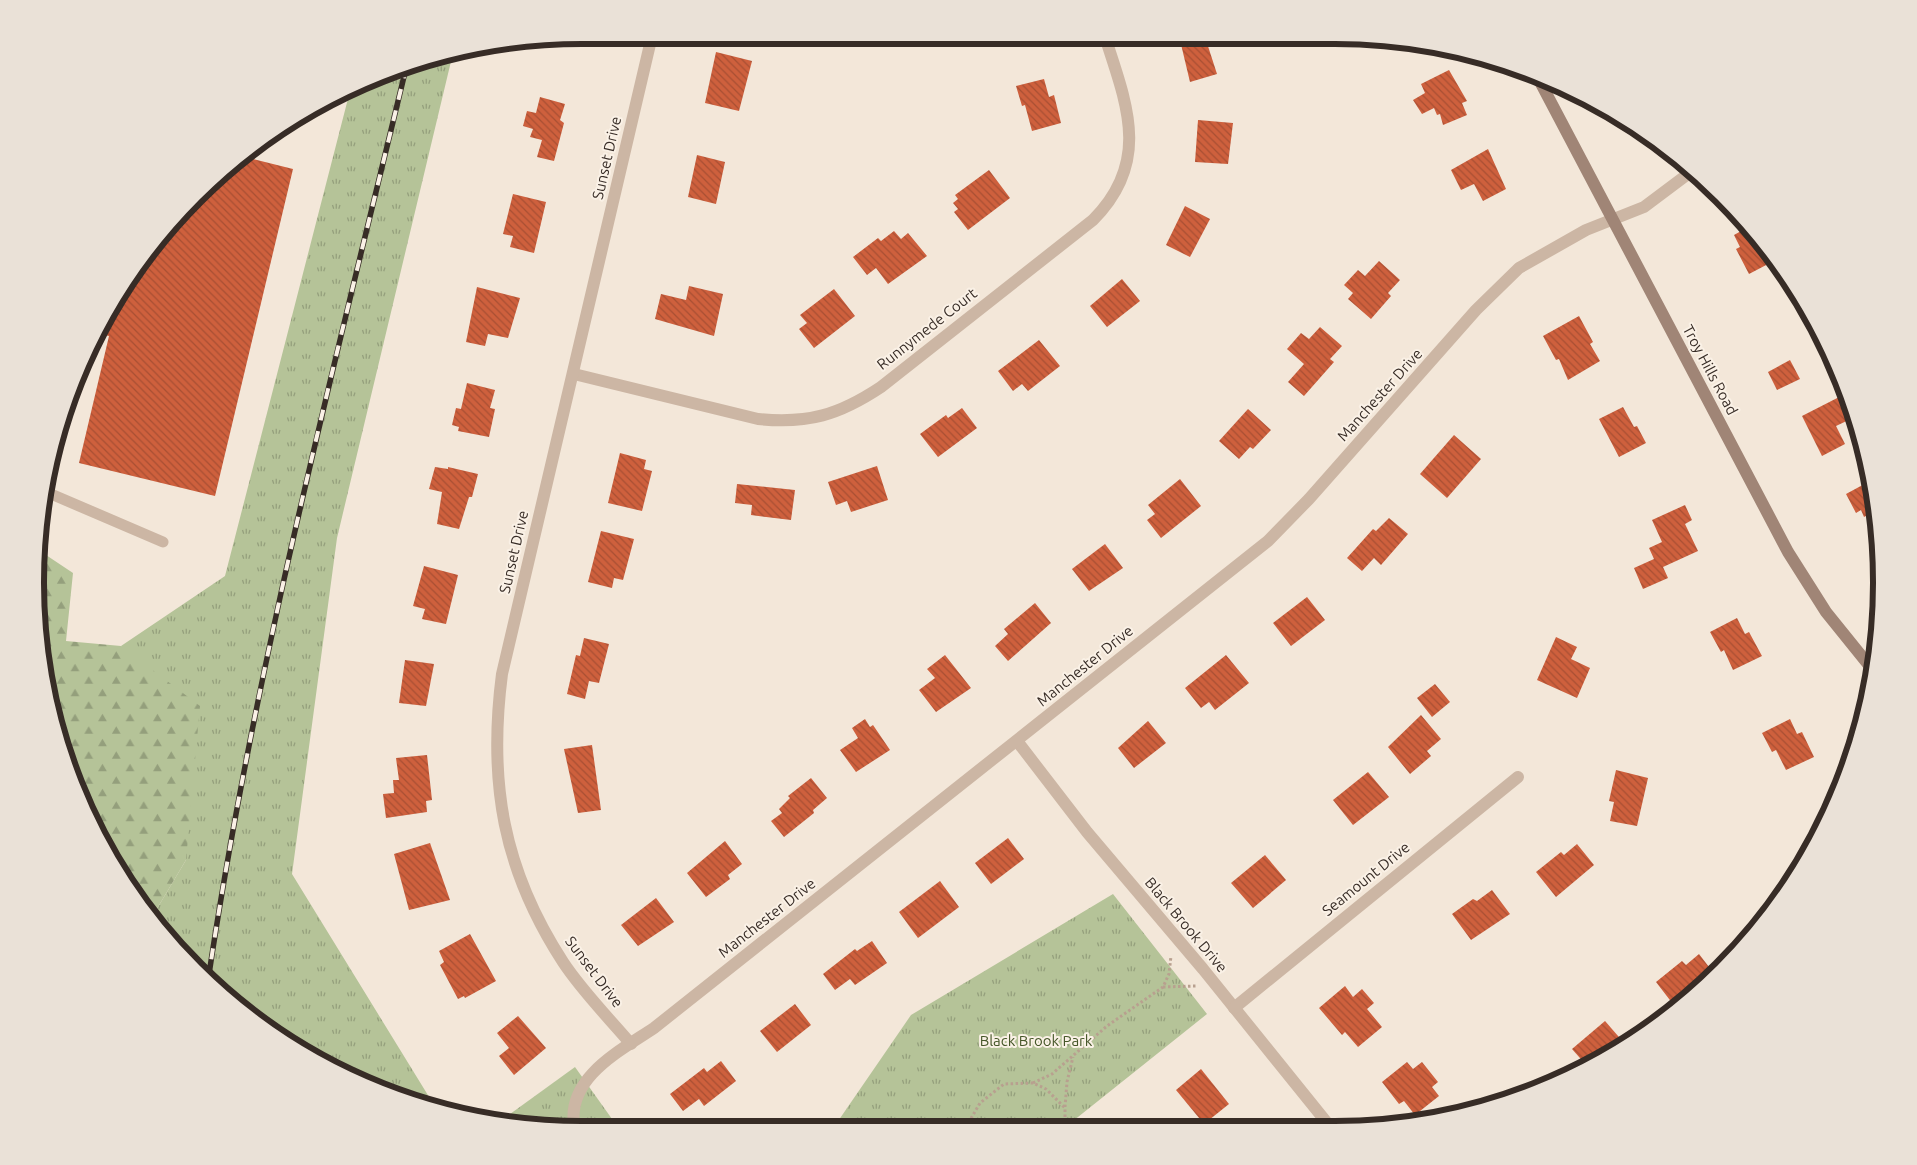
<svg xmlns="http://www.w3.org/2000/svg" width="1917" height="1165" viewBox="0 0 1917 1165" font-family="Ubuntu,sans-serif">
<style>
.grass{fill:url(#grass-tufts)}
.forest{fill:url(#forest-firs)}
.building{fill:url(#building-back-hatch)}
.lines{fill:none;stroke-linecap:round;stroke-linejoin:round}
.path{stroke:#b8a08f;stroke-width:3;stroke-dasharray:2.5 2.5;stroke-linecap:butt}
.lane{stroke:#ccb6a4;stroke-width:11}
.street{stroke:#ccb6a4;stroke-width:12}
.secondary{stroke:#a08576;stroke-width:12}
.rail-casing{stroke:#372c26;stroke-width:5.5}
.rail{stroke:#faf1e6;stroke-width:4;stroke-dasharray:11;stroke-linecap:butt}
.labels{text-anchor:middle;stroke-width:4;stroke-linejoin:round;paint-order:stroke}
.street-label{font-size:15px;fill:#372c26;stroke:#faf1e6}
.park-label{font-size:15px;fill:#465729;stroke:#faf1e6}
.rim{fill:none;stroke:#372c26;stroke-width:6}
</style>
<defs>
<pattern id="grass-tufts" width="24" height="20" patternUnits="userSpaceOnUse" patternTransform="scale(1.25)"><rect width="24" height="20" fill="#b5c398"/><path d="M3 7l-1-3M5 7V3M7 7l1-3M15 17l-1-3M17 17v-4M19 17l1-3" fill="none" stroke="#949f7c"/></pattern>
<pattern id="forest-firs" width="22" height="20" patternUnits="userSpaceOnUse" patternTransform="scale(1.25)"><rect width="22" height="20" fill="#b5c398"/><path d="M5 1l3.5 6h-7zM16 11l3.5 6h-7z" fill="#949f7c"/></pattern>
<pattern id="building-back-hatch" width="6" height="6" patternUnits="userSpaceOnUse" patternTransform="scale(1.25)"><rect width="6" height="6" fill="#ce603d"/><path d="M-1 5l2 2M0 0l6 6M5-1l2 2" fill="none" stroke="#a84f33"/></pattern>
</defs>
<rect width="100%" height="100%" fill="#f3e7d9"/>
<!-- grass -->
<g class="grass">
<path d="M 453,53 L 337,538 L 292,874 L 434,1105 L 373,1088 L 249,1017 L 195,969 L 152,917 L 186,860 L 121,646 L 225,576 L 351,87 L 407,64 Z"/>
<path d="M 1113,894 L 1207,1014 L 1073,1121 L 1077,1128 L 834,1127 L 911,1015 Z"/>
<path d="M 575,1067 L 617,1126 L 511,1125 L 499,1122 Z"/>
</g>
<!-- forest -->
<path class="forest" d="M 37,549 L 73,573 L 66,641 L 121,646 L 200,706 L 186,860 L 152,917 L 127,887 L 64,758 L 40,654 L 35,582 Z"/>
<!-- building -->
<g class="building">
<path d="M 1180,40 L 1206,40 L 1217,74 L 1190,82 Z"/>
<path d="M 716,52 L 752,61 L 739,111 L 705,103 Z"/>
<path d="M 1449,70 L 1467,101 L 1462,103 L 1467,115 L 1443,125 L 1440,114 L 1437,115 L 1434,108 L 1422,114 L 1413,100 L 1425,93 L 1421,84 Z"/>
<path d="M 1044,79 L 1049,97 L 1054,95 L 1061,123 L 1032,131 L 1025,105 L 1022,106 L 1016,86 Z"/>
<path d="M 540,97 L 565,104 L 560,120 L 564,123 L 554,161 L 537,157 L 542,140 L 530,137 L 533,129 L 523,126 L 527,111 L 536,113 Z"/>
<path d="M 1198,120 L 1233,123 L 1228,164 L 1195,162 Z"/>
<path d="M 1488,149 L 1506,189 L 1483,201 L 1474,184 L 1461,190 L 1451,170 Z"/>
<path d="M 697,155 L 725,162 L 716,204 L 688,197 Z"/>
<path d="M 241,156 L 293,169 L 215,496 L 79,463 L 109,336 L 100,334 L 127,278 L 195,196 Z"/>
<path d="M 989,170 L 1010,198 L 968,230 L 954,212 L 958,209 L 953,203 L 958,199 L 955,195 Z"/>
<path d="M 513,194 L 546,202 L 534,253 L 510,247 L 513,236 L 503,234 Z"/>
<path d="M 1185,206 L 1210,219 L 1190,257 L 1166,245 Z"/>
<path d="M 1750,226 L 1770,263 L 1749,274 L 1736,249 L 1740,247 L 1734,235 Z"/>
<path d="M 894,231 L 901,239 L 908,233 L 927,256 L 888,284 L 876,268 L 867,275 L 853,257 L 878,238 L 881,241 Z"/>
<path d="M 1379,261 L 1400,280 L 1388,293 L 1391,296 L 1371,319 L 1348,299 L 1353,293 L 1344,285 L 1358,270 L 1365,276 Z"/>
<path d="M 1122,279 L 1140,301 L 1107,327 L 1090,306 Z"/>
<path d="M 689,286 L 723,294 L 714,336 L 655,319 L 661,294 L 686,300 Z"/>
<path d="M 477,287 L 520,298 L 508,338 L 488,334 L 485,346 L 466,342 Z"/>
<path d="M 834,289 L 855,316 L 814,348 L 799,329 L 807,323 L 800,315 Z"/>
<path d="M 1579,316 L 1593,342 L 1590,344 L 1600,361 L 1568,380 L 1559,359 L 1556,360 L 1543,336 Z"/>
<path d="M 1320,327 L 1342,346 L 1330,359 L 1334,362 L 1304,396 L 1288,382 L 1304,364 L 1287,349 L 1301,333 L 1309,339 Z"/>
<path d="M 1039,340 L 1060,366 L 1028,391 L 1022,384 L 1013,391 L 998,371 Z"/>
<path d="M 1790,360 L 1800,379 L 1777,390 L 1768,372 Z"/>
<path d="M 467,383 L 495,390 L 490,408 L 495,409 L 489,437 L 458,431 L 459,427 L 452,425 L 456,408 L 461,409 Z"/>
<path d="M 1847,393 L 1855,417 L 1836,426 L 1845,444 L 1822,456 L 1802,416 Z"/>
<path d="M 1623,407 L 1634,427 L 1637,426 L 1646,443 L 1619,457 L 1599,419 Z"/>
<path d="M 962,408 L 977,428 L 938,457 L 920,434 L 946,415 L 948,418 Z"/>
<path d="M 1248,409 L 1271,430 L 1253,449 L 1250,447 L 1239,459 L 1219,441 Z"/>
<path d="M 1454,435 L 1481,459 L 1447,498 L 1420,474 Z"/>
<path d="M 620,453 L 646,460 L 644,469 L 652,471 L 642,511 L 608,503 Z"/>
<path d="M 877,466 L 888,500 L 851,512 L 847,501 L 836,505 L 828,482 Z"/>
<path d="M 435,467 L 448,469 L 448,467 L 478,474 L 472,497 L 469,497 L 459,529 L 437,524 L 442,492 L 429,489 Z"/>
<path d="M 1180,479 L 1201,506 L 1161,538 L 1147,520 L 1155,514 L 1148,505 Z"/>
<path d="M 1870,481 L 1877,510 L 1864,517 L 1861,510 L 1856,513 L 1846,494 Z"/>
<path d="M 737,484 L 795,490 L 791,520 L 751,515 L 752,505 L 735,503 Z"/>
<path d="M 1685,505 L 1692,520 L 1685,524 L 1698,551 L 1663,567 L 1668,578 L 1643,589 L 1634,568 L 1654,559 L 1649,548 L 1662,542 L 1652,520 Z"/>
<path d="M 1389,518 L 1408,534 L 1381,565 L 1374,558 L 1362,571 L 1347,558 L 1373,529 L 1376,531 Z"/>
<path d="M 601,531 L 634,539 L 623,580 L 614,578 L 612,588 L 588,582 Z"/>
<path d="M 1105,544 L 1123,568 L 1089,591 L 1072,569 Z"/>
<path d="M 424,566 L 458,575 L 446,624 L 422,619 L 425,609 L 413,606 Z"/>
<path d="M 1307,597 L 1325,620 L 1291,646 L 1273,623 Z"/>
<path d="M 1035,603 L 1051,623 L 1008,661 L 995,646 L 1008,634 L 1004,629 Z"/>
<path d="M 1737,618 L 1745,634 L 1749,632 L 1762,656 L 1733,670 L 1724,650 L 1721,652 L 1710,632 Z"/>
<path d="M 1556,637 L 1577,647 L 1571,659 L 1590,668 L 1577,698 L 1537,680 Z"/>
<path d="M 584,638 L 609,644 L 599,683 L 589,681 L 585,699 L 567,694 L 576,655 L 580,656 Z"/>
<path d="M 945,655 L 971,688 L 936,712 L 919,690 L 935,678 L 927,669 Z"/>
<path d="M 1226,655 L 1249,683 L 1215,710 L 1209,702 L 1201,708 L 1185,688 Z"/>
<path d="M 405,660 L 434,664 L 426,706 L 399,703 Z"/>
<path d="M 1435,684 L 1450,702 L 1432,717 L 1417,698 Z"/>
<path d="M 1421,715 L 1441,739 L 1427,751 L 1431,756 L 1410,774 L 1388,747 Z"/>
<path d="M 865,719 L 870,727 L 873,725 L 890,750 L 856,772 L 840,750 L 858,738 L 852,728 Z"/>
<path d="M 1790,719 L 1797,734 L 1802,732 L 1814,757 L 1786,770 L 1776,750 L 1772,752 L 1762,733 Z"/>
<path d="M 1148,721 L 1166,743 L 1134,768 L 1118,748 Z"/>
<path d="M 592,745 L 601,810 L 578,813 L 564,749 Z"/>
<path d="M 427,755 L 432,800 L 426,801 L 427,812 L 386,818 L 383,794 L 394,793 L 393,780 L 399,780 L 396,758 Z"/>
<path d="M 1616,770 L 1648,778 L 1637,826 L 1610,821 L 1614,802 L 1609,801 Z"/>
<path d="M 1368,772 L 1389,797 L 1353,825 L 1333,800 Z"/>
<path d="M 811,778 L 827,798 L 813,810 L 814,813 L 784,837 L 771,821 L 782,813 L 779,809 L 790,798 L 788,796 Z"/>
<path d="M 1008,838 L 1024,859 L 991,884 L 975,863 Z"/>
<path d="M 725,841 L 742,864 L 728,875 L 730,879 L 706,897 L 687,873 Z"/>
<path d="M 430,843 L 450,900 L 409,910 L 394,854 Z"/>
<path d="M 1577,844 L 1594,865 L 1556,897 L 1536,872 L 1561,852 L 1564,855 Z"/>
<path d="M 1265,855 L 1286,880 L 1253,908 L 1231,883 Z"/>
<path d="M 940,881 L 959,907 L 918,938 L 899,912 Z"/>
<path d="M 1492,890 L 1510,914 L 1471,940 L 1452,914 L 1473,899 L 1477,901 Z"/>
<path d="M 656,898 L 674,922 L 638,946 L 621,925 Z"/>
<path d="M 470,934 L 496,981 L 465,998 L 464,996 L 458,999 L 440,965 L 444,962 L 439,951 Z"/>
<path d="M 872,941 L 887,963 L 855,985 L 850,979 L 835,990 L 823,974 L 855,949 L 857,951 Z"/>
<path d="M 1699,954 L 1709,967 L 1703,972 L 1709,980 L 1696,994 L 1676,1008 L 1656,982 L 1682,961 L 1686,965 Z"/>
<path d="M 1345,986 L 1353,997 L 1362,989 L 1374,1003 L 1367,1009 L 1382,1027 L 1358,1047 L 1345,1032 L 1342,1035 L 1319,1008 Z"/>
<path d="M 795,1004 L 811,1025 L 777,1052 L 760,1031 Z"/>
<path d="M 518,1016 L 546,1048 L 514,1075 L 499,1056 L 509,1048 L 497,1033 Z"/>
<path d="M 1605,1021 L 1625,1044 L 1608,1057 L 1587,1066 L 1572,1049 Z"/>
<path d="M 721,1061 L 736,1081 L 704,1106 L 699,1099 L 683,1111 L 670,1094 L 704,1068 L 707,1072 Z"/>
<path d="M 1407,1062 L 1413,1069 L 1422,1062 L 1438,1082 L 1432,1087 L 1439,1096 L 1415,1115 L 1404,1101 L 1399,1104 L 1382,1082 Z"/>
<path d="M 1201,1069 L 1229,1104 L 1204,1124 L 1176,1090 Z"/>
</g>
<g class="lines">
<!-- path -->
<g class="path">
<path d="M 1163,987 L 1196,986"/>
<path d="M 1033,1083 L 1052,1074 L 1107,1026 L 1163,987 L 1169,974 L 1171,956"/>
<path d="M 1065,1107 L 1067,1082 L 1073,1057"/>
<path d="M 966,1127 L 980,1103 L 1004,1084 L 1033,1083 L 1046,1089 L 1065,1108 L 1065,1128"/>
</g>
<!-- lane -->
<path class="lane" d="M 44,491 L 163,542"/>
<!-- street -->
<g class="street">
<path d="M 574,374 L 758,419 C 808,424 839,415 881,387 L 1093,220 C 1150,163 1128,107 1106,40"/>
<path d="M 1017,741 L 1087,832 L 1203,969 L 1332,1129"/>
<path d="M 1234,1008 L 1518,777"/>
<path d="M 631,1044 C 608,1017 582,991 563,962 C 503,870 488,782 502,674 L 651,40"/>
<path d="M 574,1126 C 567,1077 620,1051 654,1028 L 1268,541 L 1309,499 L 1476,310 L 1519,268 L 1586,230 L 1644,207 L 1692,171"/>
</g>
<!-- secondary -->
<path class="secondary" d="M 1536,74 L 1788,552 L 1826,612 L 1872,669"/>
<defs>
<g id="rail">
<path d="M 123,879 L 137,899"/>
<path d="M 208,981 C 254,671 334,368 407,64"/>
</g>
</defs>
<!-- rail casing -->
<use href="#rail" class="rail-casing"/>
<!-- rail -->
<use href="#rail" class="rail"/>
</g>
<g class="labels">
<!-- street labels -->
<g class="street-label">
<text transform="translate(607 158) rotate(-77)" y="5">Sunset Drive</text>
<text transform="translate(927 329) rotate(-38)" y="5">Runnymede Court</text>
<text transform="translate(1710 370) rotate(62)" y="5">Troy Hills Road</text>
<text transform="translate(1380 395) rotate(-48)" y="5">Manchester Drive</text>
<text transform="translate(514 552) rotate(-77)" y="5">Sunset Drive</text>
<text transform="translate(1085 666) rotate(-39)" y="5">Manchester Drive</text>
<text transform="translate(1366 879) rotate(-39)" y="5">Seamount Drive</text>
<text transform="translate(767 918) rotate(-38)" y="5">Manchester Drive</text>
<text transform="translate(1186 925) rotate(50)" y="5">Black Brook Drive</text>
<text transform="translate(594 972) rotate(53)" y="5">Sunset Drive</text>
</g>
<!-- park labels -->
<g class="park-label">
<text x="1036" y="1046">Black Brook Park</text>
</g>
</g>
<!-- crop -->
<path d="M0 0H1917V1165H0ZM582 44H1335A538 538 0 0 1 1873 582V583A538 538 0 0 1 1335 1121H582A538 538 0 0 1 44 583V582A538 538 0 0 1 582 44Z" fill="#eae1d7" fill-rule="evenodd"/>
<path class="rim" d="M582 44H1335A538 538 0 0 1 1873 582V583A538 538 0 0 1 1335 1121H582A538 538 0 0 1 44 583V582A538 538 0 0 1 582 44Z"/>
</svg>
